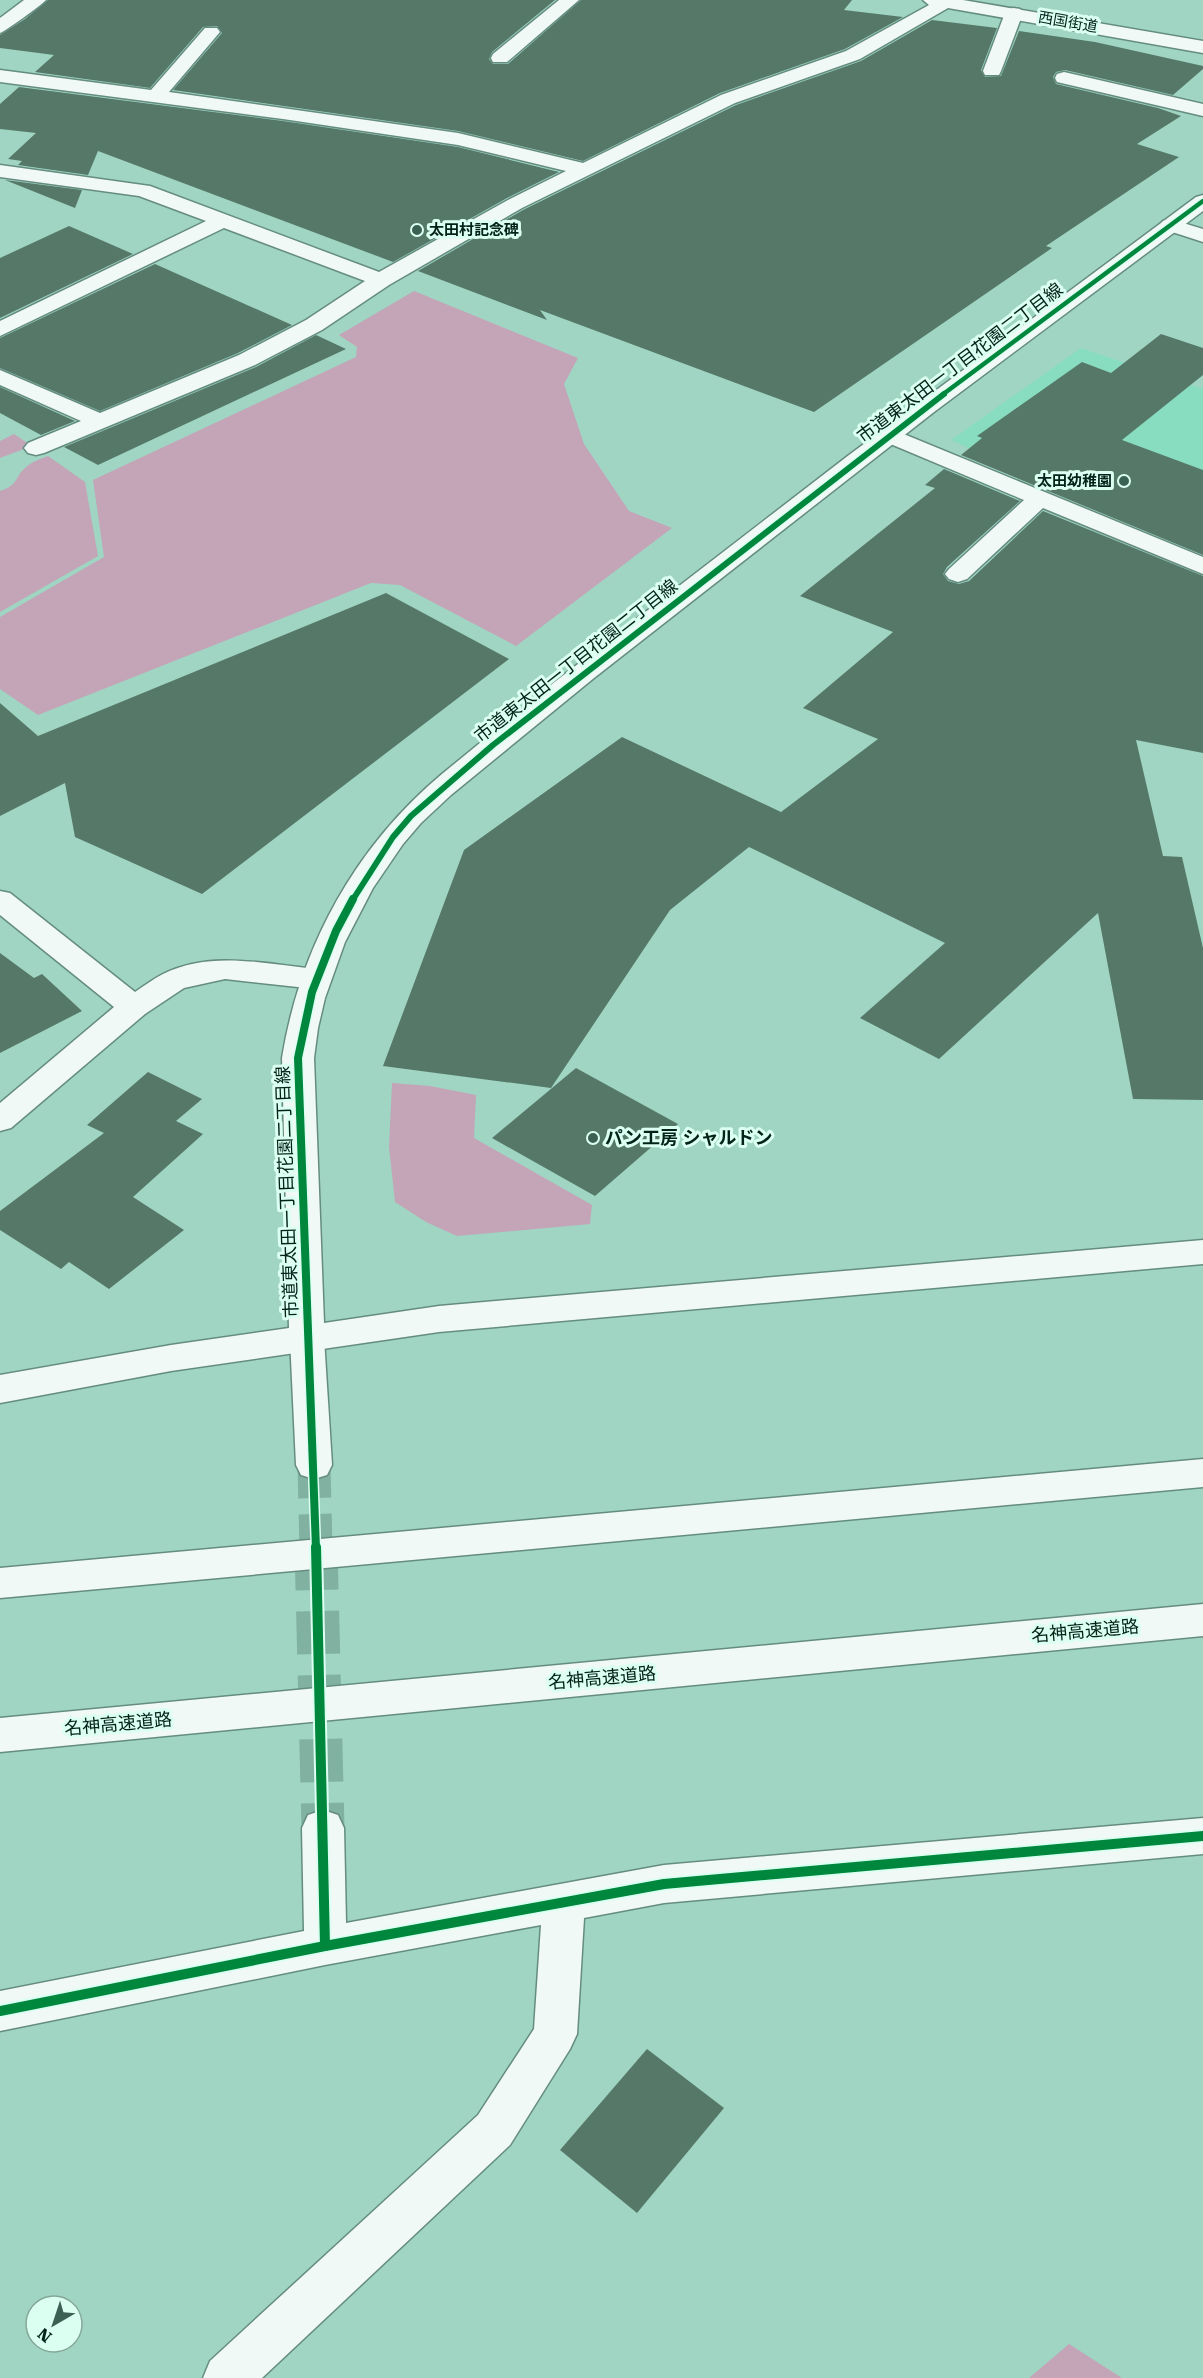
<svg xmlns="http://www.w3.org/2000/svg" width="1203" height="2378" viewBox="0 0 1203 2378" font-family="'Roboto Serif','Noto Sans JP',serif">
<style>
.built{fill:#88dcc0}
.forest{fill:#c4a4b7}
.building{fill:#567869}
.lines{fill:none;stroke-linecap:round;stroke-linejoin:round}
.street-tunnel-far1{stroke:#81b1a1;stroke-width:33;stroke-dasharray:33 16;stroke-linecap:butt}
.street-tunnel{stroke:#81b1a1;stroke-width:43;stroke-dasharray:43 21;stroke-linecap:butt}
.lane-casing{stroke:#658c80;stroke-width:3}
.street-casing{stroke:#658c80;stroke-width:3}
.secondary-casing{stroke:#658c80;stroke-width:3}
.highway-casing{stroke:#658c80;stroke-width:3}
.lane{fill:#f1f9f6;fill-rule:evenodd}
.street{fill:#f1f9f6;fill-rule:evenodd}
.secondary{fill:#f1f9f6;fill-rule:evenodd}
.highway{fill:#f1f9f6;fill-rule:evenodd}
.cycleway-far3-casing{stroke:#dbfff1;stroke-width:7}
.cycleway-far2-casing{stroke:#dbfff1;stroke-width:9}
.cycleway-far1-casing{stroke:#dbfff1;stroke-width:11}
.cycleway-casing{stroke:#dbfff1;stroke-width:14}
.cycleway-far3{stroke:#00873e;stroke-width:4.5}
.cycleway-far2{stroke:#00873e;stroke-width:6}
.cycleway-far1{stroke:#00873e;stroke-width:8}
.cycleway{stroke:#00873e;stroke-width:10}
.poi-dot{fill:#3a6154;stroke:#dbfff1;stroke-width:2}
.labels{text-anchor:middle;stroke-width:6;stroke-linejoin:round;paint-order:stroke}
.far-street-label{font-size:15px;fill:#032219;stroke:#dbfff1}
.far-poi-label{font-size:15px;font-weight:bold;fill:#032219;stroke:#dbfff1;text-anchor:start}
.street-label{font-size:18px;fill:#032219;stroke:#dbfff1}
.poi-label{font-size:18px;font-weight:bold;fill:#032219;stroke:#dbfff1;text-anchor:start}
</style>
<rect width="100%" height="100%" fill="#a0d5c3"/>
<!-- built -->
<path class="built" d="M 1081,348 L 1203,389 L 1203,546 L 1138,522 L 951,440 Z"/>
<!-- forest -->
<g class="forest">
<path d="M 414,291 L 578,358 L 564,384 L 584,444 L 629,511 L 672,528 L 516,646 L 400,585 L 371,583 L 38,715 L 0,689 L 0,617 L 104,557 L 93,480 L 356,357 L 357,347 L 339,335 Z"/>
<path d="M 14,434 L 32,446 L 0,458 L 0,441 Z"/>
<path d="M 48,456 L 85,482 L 98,556 L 0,612 L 0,491 C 20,484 13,479 25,468 C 31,462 40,459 48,456 Z"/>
<path d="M 392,1083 L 430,1086 L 476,1095 L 474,1138 L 592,1205 L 590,1224 L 457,1236 L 426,1222 L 395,1202 L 389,1147 Z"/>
<path d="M 1069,2344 L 1122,2378 L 1029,2378 Z"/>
</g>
<!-- building -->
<g class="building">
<path d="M 48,0 L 555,0 L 492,52 L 489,59 L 493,64 L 508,64 L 581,0 L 852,0 L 844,10 L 903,17 L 845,49 L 720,93 L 583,161 L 458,131 L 173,90 L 222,33 L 217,26 L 203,27 L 150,88 L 35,72 L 54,55 L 0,48 L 0,35 L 25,19 Z"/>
<path d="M 932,20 L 997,28 L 981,70 L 985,77 L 1001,76 L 1019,31 L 1095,42 L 1203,66 L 1203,69 L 1173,95 L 1065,70 L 1056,72 L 1053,77 L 1056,84 L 1158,108 L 1181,116 L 1137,144 L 1179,157 L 1046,246 L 1052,248 L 814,412 L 540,310 L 547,320 L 418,271 L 523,210 L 736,105 L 861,61 Z"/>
<path d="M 19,87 L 283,121 L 458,147 L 559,172 L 507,198 L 393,262 L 98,151 L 88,175 L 18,165 L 22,161 L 8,159 L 36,133 L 0,129 L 0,104 Z"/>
<path d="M 5,180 L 82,190 L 75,208 Z"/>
<path d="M 69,226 L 133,254 L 0,318 L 0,258 Z"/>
<path d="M 155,264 L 292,325 L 238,353 L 100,411 L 0,368 L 0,338 Z"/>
<path d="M 1161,334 L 1203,348 L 1203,375 L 1122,440 L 1203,470 L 1203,555 L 961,455 L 982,438 L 977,436 L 1082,362 L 1111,373 Z"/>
<path d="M 316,335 L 346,349 L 98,465 L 64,447 L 256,367 Z"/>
<path d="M 0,387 L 75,421 L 41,435 L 0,413 Z"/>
<path d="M 944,469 L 1020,501 L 947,567 L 943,574 L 948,581 L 959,584 L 969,581 L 1043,511 L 1203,576 L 1203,753 L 1136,740 L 1163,856 L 1182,857 L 1203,948 L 1203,1100 L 1133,1099 L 1098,913 L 939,1059 L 860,1018 L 945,943 L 749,847 L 670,910 L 551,1088 L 383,1066 L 464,850 L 622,737 L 781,812 L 878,739 L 803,708 L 893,632 L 800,596 L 935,488 L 925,485 Z"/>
<path d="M 386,593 L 509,659 L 202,894 L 75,837 L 65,783 L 0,816 L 0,703 L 38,736 Z"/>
<path d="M 0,953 L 34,978 L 42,974 L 82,1011 L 0,1053 Z"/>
<path d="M 576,1068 L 678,1124 L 595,1196 L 492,1138 Z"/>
<path d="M 148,1072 L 202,1099 L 176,1121 L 203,1134 L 133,1197 L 184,1230 L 109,1289 L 69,1262 L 61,1269 L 0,1230 L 0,1211 L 104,1133 L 87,1125 Z"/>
<path d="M 647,2049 L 724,2108 L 637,2213 L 560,2150 Z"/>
</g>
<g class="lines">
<!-- street-tunnel-far1 -->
<path class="street-tunnel-far1" d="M 314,1465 L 316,1549"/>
<!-- street-tunnel -->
<path class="street-tunnel" d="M 316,1547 L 323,1828"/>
<defs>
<g id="lane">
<path d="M 1014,8 L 1020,9 L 1023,13 L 1001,71 L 999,75 L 985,75 L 983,71 L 1005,13 L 1008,9 Z"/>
<path d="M 1064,72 L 1203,104 L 1203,116 L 1057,82 L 1055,78 L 1057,74 Z"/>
</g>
<g id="street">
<path d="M 24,0 L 46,0 C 43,4 4,32 0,33 L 0,18 Z"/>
<path d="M 559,0 L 579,0 L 507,62 L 493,62 L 491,58 L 493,54 Z"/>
<path d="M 923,0 L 963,0 L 1203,41 L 1203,53 L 948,8 L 860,59 L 735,103 L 522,208 L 389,285 L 322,330 L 255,365 L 44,453 L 36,455 L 28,453 L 24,448 L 28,443 L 81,421 L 0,385 L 0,370 L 100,413 L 239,355 L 306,320 L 365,281 L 224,228 L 0,336 L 0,321 L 206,221 L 139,196 L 0,177 L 0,165 L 150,186 L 379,272 L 508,200 L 566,171 L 458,145 L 283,119 L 0,82 L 0,70 L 151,90 L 205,28 L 217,28 L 220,32 L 169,92 L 458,133 L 583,163 L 721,95 L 846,51 L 929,5 Z"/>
<path d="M 1170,219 L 1203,229 L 1203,242 L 1163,229 L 1160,225 L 1163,221 Z"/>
<path d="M 889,428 L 1203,557 L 1203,574 L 1043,508 L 967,579 L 958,582 L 949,579 L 945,574 L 949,569 L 1024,500 L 881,440 L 877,435 L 881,430 Z"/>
<path d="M 0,891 L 10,893 L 135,992 C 144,986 153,979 163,974 C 210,950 266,964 316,969 L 327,972 L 331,979 L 327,986 L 316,989 L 225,979 L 184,988 L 145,1014 L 11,1128 L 0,1131 L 0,1103 L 114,1007 L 0,915 Z"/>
<path d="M 307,1325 L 319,1329 L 324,1338 L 332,1465 L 327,1475 L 314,1479 L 301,1475 L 296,1465 L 290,1338 L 295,1329 Z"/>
<path d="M 323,1810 L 338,1815 L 344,1828 L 346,1923 L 664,1865 L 1203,1818 L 1203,1854 L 664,1903 L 584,1918 L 577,2034 L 570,2049 L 510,2145 L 262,2378 L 203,2378 L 210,2361 L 478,2115 L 534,2029 L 541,1925 L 325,1965 L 0,2031 L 0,1991 L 304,1931 L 302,1828 L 308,1815 Z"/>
</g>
<path id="secondary" d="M 1203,195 L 1203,211 L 934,412 L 594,678 L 451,795 L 421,823 L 403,844 L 373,888 L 345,942 L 325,998 L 318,1028 L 314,1058 L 324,1323 L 439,1306 L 1203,1240 L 1203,1264 L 439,1332 L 171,1371 L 0,1403 L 0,1375 L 171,1345 L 289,1328 L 282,1058 C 300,947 355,847 442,774 L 552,684 L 849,455 L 1196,197 Z"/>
<g id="highway">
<path d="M 1203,1459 L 1203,1487 L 0,1598 L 0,1568 Z"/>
<path d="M 1203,1604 L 1203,1636 L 0,1752 L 0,1718 Z"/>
</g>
</defs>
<!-- lane casing -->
<use href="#lane" class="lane-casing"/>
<!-- street casing -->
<use href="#street" class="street-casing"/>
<!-- secondary casing -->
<use href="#secondary" class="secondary-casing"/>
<!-- highway casing -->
<use href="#highway" class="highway-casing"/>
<!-- lane -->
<use href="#lane" class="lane"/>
<!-- street -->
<use href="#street" class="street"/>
<!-- secondary -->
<use href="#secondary" class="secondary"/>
<!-- highway -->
<use href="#highway" class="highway"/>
<defs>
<path id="cycleway-far3" d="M 942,395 L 1203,201"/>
<path id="cycleway-far2" d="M 352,901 L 393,837 L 411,816 L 493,745 L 944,394"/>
<path id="cycleway-far1" d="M 316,1549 L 298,1058 L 312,992 L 336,931 L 353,899"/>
<g id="cycleway">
<path d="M 316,1547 L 325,1946"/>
<path d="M 0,2011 L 325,1946 L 664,1884 L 1203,1836"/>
</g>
</defs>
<!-- cycleway-far3 casing -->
<use href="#cycleway-far3" class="cycleway-far3-casing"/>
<!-- cycleway-far2 casing -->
<use href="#cycleway-far2" class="cycleway-far2-casing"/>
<!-- cycleway-far1 casing -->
<use href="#cycleway-far1" class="cycleway-far1-casing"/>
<!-- cycleway casing -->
<use href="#cycleway" class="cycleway-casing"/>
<!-- cycleway-far3 -->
<use href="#cycleway-far3" class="cycleway-far3"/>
<!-- cycleway-far2 -->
<use href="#cycleway-far2" class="cycleway-far2"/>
<!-- cycleway-far1 -->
<use href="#cycleway-far1" class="cycleway-far1"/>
<!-- cycleway -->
<use href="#cycleway" class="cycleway"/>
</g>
<!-- markers -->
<g class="poi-dot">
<circle cx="417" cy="230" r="6"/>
<circle cx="1124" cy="481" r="6"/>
<circle cx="593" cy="1138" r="6"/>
</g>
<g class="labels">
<!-- far-street labels -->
<g class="far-street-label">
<text transform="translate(1068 22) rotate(10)" y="5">西国街道</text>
</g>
<!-- far-poi labels -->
<g class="far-poi-label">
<text x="429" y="235">太田村記念碑</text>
<text x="1112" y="486" text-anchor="end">太田幼稚園</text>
</g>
<!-- street labels -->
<g class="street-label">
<text transform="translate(960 363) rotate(-37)" y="6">市道東太田一丁目花園二丁目線</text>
<text transform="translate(576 661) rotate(-38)" y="6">市道東太田一丁目花園二丁目線</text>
<text transform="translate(287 1192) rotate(-92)" y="6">市道東太田一丁目花園二丁目線</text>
<text transform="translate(1085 1631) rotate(-5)" y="6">名神高速道路</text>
<text transform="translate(602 1678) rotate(-5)" y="6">名神高速道路</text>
<text transform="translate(118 1724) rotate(-5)" y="6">名神高速道路</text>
</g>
<!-- poi labels -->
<g class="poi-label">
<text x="605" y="1144">パン工房 シャルドン</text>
</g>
</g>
<!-- north arrow -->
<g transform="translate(54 2324) rotate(219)"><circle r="28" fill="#dbfff1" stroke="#85a79b" stroke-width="1.5"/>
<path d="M0-4.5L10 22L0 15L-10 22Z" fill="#3a6154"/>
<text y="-9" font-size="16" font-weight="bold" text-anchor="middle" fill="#032219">N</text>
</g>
</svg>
